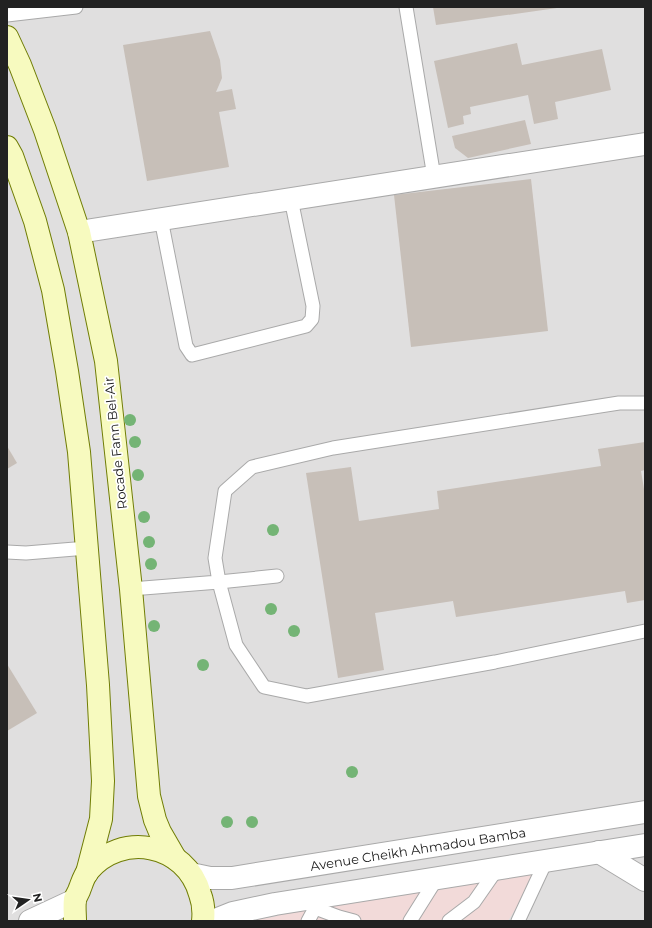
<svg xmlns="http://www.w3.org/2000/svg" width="652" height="928" viewBox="0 0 652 928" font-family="Montserrat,sans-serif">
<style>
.residential{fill:#e0dfdf}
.commercial{fill:#f2dad9}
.building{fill:#c7bfb8}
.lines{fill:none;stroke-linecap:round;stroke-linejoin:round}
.service-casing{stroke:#a9a9a9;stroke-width:15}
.minor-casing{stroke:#a9a9a9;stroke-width:24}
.tertiary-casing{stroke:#a9a9a9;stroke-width:24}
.secondary-casing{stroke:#707d05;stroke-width:24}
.service{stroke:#fff;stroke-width:13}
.minor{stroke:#fff;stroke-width:22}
.tertiary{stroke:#fff;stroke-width:22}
.secondary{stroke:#f7fabf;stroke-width:22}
.tree{fill:#74b475}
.labels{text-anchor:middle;stroke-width:3.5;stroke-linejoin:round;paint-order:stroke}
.street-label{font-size:13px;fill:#222;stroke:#fff}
</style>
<rect width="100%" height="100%" fill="#f2efe9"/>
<!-- residential -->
<rect class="residential" x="7" y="7" width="638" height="914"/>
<!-- commercial -->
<path class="commercial" d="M 539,871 L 508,921 L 245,921 L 273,917 L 299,909 Z"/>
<!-- building -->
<g class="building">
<path d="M 433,7 L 556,7 L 557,8 L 436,25 Z"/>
<path d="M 210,31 L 220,60 L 222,78 L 216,92 L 232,89 L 236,109 L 219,112 L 229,167 L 147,181 L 123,45 Z"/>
<path d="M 517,43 L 522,65 L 602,49 L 611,90 L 555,102 L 558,119 L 534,124 L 528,95 L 470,107 L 471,114 L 463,116 L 464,124 L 448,128 L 434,61 Z"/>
<path d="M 525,120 L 531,144 L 468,158 L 455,148 L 452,136 Z"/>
<path d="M 531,179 L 548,331 L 411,347 L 394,195 Z"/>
<path d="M 645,442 L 645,470 L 641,471 L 645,495 L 645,600 L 627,603 L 625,591 L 456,617 L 453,601 L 375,613 L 384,670 L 338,678 L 306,473 L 351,467 L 359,521 L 439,509 L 437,491 L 601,466 L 598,449 Z"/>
<path d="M 7,446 L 17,463 L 7,469 Z"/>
<path d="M 7,664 L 37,713 L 7,731 Z"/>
</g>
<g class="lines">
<defs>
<g id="service">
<path d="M 406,7 L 434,177"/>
<path d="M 7,15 L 76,7"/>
<path d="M 161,219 L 186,346 L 192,355 L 306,326 L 312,319 L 313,306 L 291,199"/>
<path d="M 7,552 L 26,553 L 87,548"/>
<path d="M 277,576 L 219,582 L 236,645 L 264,687 L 307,696 L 495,662 L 645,631"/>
<path d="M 131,589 L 219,582 L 215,558 L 225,491 L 252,467 L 333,448 L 619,403 L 645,403"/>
<path d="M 313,898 L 315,908 L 339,917 L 354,921"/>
<path d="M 308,921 L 315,908"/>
<path d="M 410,921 L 437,878"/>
<path d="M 449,921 L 474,902 L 497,869"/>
<path d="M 518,921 L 546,861"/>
</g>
<g id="minor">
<path d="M 79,232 L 645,144"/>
<path d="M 599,852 L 645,880"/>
</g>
<g id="tertiary">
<path d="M 191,874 L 210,878 L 232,878 L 645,812"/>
<path d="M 30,921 L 75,900"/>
<path d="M 213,921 L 233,913 L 275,904 L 645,845"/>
</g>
<g id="secondary">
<path d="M 7,37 L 20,65 L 45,130 L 79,232 L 106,361 L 131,589 L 149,796 L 155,820 L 160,832 L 175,858"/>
<path d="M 7,147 L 12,156 L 35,221 L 53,290 L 67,371 L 79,452 L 98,685 L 103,781 L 101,819 L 87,873"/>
<path d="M 75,921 C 75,914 74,906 75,899 C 76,896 79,892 80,888 C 82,883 84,876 88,871 C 121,831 186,843 200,894 C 203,902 204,912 203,921"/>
</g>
</defs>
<!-- service casing -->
<use href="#service" class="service-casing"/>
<!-- minor casing -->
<use href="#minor" class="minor-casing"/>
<!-- tertiary casing -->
<use href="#tertiary" class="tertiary-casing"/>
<!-- secondary casing -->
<use href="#secondary" class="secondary-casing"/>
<!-- service -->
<use href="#service" class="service"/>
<!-- minor -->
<use href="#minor" class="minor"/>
<!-- tertiary -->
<use href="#tertiary" class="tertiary"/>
<!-- secondary -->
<use href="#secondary" class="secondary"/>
</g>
<!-- trees -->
<g class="tree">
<circle cx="130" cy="420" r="6"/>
<circle cx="135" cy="442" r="6"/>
<circle cx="138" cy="475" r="6"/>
<circle cx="144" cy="517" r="6"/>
<circle cx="273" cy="530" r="6"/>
<circle cx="149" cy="542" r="6"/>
<circle cx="151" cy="564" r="6"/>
<circle cx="271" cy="609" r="6"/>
<circle cx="154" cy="626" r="6"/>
<circle cx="294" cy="631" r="6"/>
<circle cx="203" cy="665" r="6"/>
<circle cx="352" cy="772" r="6"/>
<circle cx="227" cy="822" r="6"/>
<circle cx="252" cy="822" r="6"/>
</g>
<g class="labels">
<!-- street labels -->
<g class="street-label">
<text transform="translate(115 443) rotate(-96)" y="5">Rocade Fann Bel-Air</text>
<text transform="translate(418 849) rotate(-9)" y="5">Avenue Cheikh Ahmadou Bamba</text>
</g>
</g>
<!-- border -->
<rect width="652" height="928" fill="none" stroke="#222222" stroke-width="16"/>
<!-- north arrow -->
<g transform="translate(28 900) rotate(77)" stroke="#ffffff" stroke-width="3" paint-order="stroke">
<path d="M0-3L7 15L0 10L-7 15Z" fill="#222222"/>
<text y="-6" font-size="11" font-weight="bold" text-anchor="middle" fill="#222222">N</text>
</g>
</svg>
